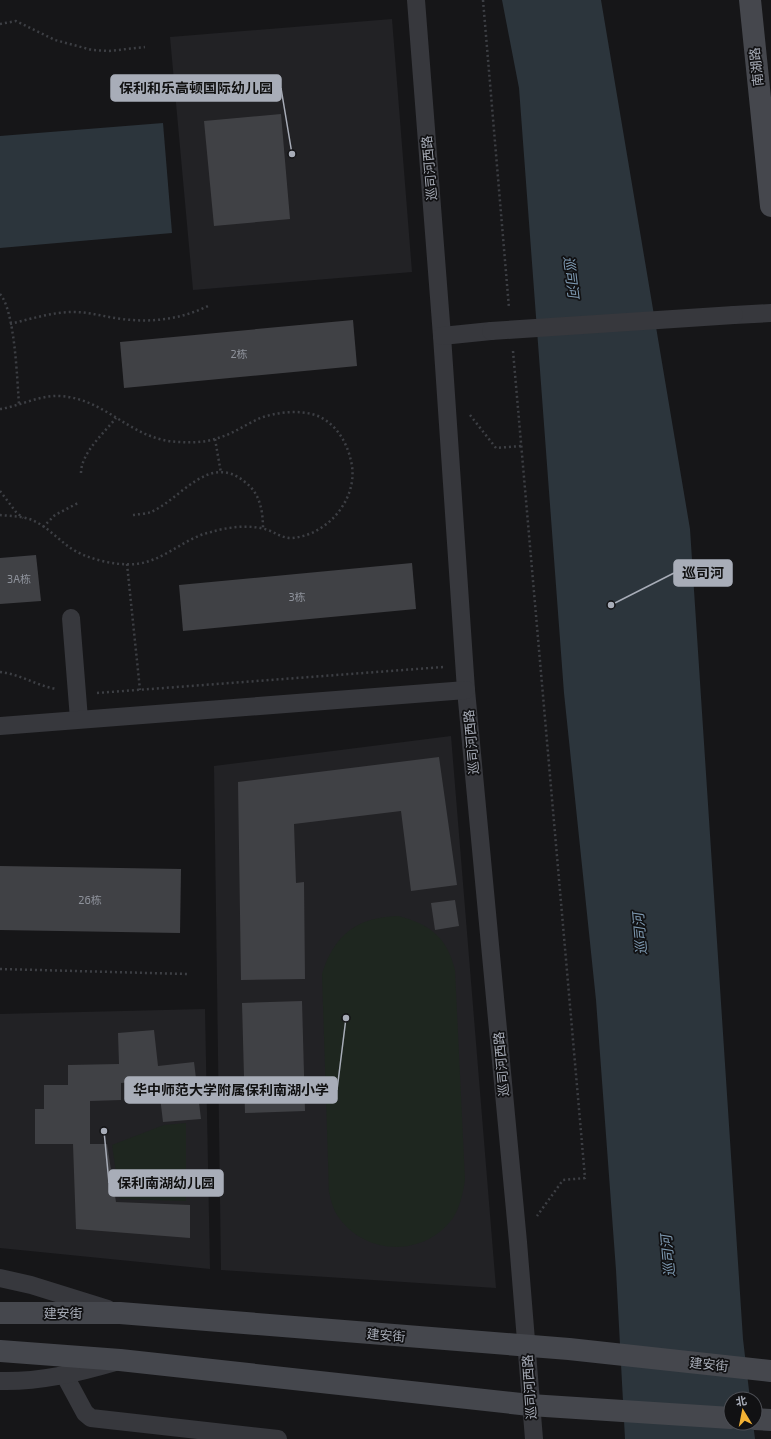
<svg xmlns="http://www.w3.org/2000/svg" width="771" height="1439" viewBox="0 0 771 1439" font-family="'Exo 2','Noto Sans SC',sans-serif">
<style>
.built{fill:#222225}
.green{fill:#1e261f}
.water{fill:#2c353c}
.building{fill:#404145}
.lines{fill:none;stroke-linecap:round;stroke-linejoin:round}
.path{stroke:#3d3f44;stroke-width:2.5;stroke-dasharray:2 3;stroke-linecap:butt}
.minor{stroke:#37383d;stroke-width:18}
.secondary{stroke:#45474d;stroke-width:22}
.minor-bridge{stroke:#37383d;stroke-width:18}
.labels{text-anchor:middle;stroke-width:3.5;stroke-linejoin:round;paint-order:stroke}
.number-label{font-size:11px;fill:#8e929b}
.street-label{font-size:13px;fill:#a8adb8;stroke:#111113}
.water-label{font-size:14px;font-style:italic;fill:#7f9bb3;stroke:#111113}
.leader{fill:none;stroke:#a8adb8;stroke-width:1.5}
.callout-dot{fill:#a8adb8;stroke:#111113;stroke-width:1.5}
.callout{fill:#a8adb8;stroke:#a8adb8;stroke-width:1.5}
.callout-label{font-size:14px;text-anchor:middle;font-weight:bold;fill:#111}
</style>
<rect width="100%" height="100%" fill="#161618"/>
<!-- built -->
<g class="built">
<path d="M 392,19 L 412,272 L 193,290 L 170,37 Z"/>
<path d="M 451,736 L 496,1288 L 221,1270 L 214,766 Z"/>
<path d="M 205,1009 L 210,1269 L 0,1248 L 0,1014 Z"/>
</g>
<!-- green -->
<g class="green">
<path d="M 398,916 C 430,924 447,937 455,970 L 465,1180 C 463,1193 460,1207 453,1218 C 424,1258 364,1256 337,1215 C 333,1209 331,1200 329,1192 L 322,974 C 334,935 357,917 398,916 Z"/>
<path d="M 186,1123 L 186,1201 L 120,1199 L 112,1145 L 164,1125 Z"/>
</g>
<!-- water -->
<g class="water">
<path d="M 502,0 L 601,0 L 690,529 L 743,1339 L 750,1399 L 731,1399 L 731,1423 L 753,1423 L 755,1439 L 625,1439 L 616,1270 L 596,1000 L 564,693 L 519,88 Z"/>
<path d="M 163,123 L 172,233 L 0,248 L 0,136 Z"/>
</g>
<!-- building -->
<g class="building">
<path d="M 281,114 L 290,219 L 214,226 L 204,121 Z"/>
<path d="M 353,320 L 357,366 L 124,388 L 120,342 Z"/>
<path d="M 36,555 L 41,601 L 0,604 L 0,558 Z"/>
<path d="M 412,563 L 416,609 L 183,631 L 179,585 Z"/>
<path d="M 439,757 L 457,885 L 411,891 L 401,811 L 294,824 L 296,883 L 304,882 L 305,979 L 241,980 L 238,782 Z"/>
<path d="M 0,866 L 181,869 L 180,933 L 0,930 Z"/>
<path d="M 455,900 L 459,926 L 435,930 L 431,903 Z"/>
<path d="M 302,1001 L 305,1111 L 245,1113 L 242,1003 Z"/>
<path d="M 154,1030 L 158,1066 L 194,1062 L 201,1119 L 163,1122 L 158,1080 L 121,1083 L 121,1100 L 90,1101 L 90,1144 L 107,1144 L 116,1202 L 190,1205 L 190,1238 L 76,1229 L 73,1144 L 35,1144 L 35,1109 L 44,1109 L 44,1085 L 68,1085 L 68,1065 L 119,1064 L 118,1033 Z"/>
</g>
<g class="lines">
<!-- path -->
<g class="path">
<path d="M 483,0 L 509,308"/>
<path d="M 0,24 L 16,21 L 55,40 L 92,50 L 109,51 L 145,47"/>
<path d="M 0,294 C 15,311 17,379 19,404"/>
<path d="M 10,324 C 31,319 52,312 73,312 C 90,312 105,317 122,319 C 153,323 182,319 210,305"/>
<path d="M 513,351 L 585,1178 L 563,1180 L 537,1216"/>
<path d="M 0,409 C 20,406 39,395 60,396 C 108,399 131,441 180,442 C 194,443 208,442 221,437 C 234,433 245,425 258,419 C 275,412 300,409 318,416 C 336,424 347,442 351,461 C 360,497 328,536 291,538 C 282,538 276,533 268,530 C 250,524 228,527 211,532 C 184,538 164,561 136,564 C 115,566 86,559 69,547 C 57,538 46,526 32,520 C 22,516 11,516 0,515"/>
<path d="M 470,415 L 496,448 L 521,446"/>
<path d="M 215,439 L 221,473"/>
<path d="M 81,473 C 81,453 104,433 116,418"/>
<path d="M 0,491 L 16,512 L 23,518"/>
<path d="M 133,515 C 139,514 146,514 151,512 C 181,499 209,452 245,482 C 260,493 263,511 263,529"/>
<path d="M 43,527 L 55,515 L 78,503"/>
<path d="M 127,564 L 140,690"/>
<path d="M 0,672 C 20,674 37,686 57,689"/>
<path d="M 97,693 L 443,667"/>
<path d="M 0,969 L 187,974"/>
</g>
<!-- minor -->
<g class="minor">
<path d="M 416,0 L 442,336 L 466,690 L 518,1242 L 534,1439"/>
<path d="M 734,315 L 771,313"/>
<path d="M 442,336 L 491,331"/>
<path d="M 71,618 L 79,719"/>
<path d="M 0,726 L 466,690"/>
<path d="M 0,1278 L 31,1285 L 108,1309"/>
<path d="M 65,1376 L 85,1413 L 91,1418 L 278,1439"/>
<path d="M 0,1381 C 40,1382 77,1373 115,1362"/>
</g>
<!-- secondary -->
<g class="secondary">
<path d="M 750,0 L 771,206"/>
<path d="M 0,1313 L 120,1313 L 569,1349 L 771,1371"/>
<path d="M 0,1351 L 120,1360 L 530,1405 L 731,1418"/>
<path d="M 755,1419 L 771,1420"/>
</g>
<!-- minor-bridge -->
<path class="minor-bridge" d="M 491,331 L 734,315"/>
</g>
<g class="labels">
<!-- number labels -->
<g class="number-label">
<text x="239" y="358">2栋</text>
<text x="19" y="583">3A栋</text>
<text x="297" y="601">3栋</text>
<text x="90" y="904">26栋</text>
</g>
<!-- street labels -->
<g class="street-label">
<text transform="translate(756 67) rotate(-96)" y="5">南湖路</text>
<text transform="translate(429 168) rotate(-95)" y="5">巡司河西路</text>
<text transform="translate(471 742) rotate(-95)" y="5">巡司河西路</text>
<text transform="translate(501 1064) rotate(-95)" y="5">巡司河西路</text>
<text x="63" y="1318">建安街</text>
<text transform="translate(386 1335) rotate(5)" y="5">建安街</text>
<text transform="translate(709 1364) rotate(6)" y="5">建安街</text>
<text transform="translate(529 1387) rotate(-94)" y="5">巡司河西路</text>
</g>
<!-- water labels -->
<g class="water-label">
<text transform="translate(571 277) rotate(83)" y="5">巡司河</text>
<text transform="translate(640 934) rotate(-95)" y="5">巡司河</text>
<text transform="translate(668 1256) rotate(-95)" y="5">巡司河</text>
</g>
</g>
<!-- callouts -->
<path class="leader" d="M292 154L281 88M611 605L674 573M346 1018L337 1090M104 1131L109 1183"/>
<g class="callout-dot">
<circle cx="292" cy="154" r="4"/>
<circle cx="611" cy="605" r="4"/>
<circle cx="346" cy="1018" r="4"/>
<circle cx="104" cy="1131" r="4"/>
</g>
<g class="callout">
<rect x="111" y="75" width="170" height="26" rx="4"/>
<rect x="674" y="560" width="58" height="26" rx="4"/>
<rect x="125" y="1077" width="212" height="26" rx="4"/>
<rect x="109" y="1170" width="114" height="26" rx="4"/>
</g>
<g class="callout-label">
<text x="196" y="93">保利和乐高顿国际幼儿园</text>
<text x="703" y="578">巡司河</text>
<text x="231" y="1095">华中师范大学附属保利南湖小学</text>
<text x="166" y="1188">保利南湖幼儿园</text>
</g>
<!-- north arrow -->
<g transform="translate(743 1411) rotate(350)"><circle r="19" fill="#111113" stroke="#4d4f55"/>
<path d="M0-3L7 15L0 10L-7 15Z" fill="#f2b134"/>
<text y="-6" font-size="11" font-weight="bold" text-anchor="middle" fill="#a8adb8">北</text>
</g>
</svg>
